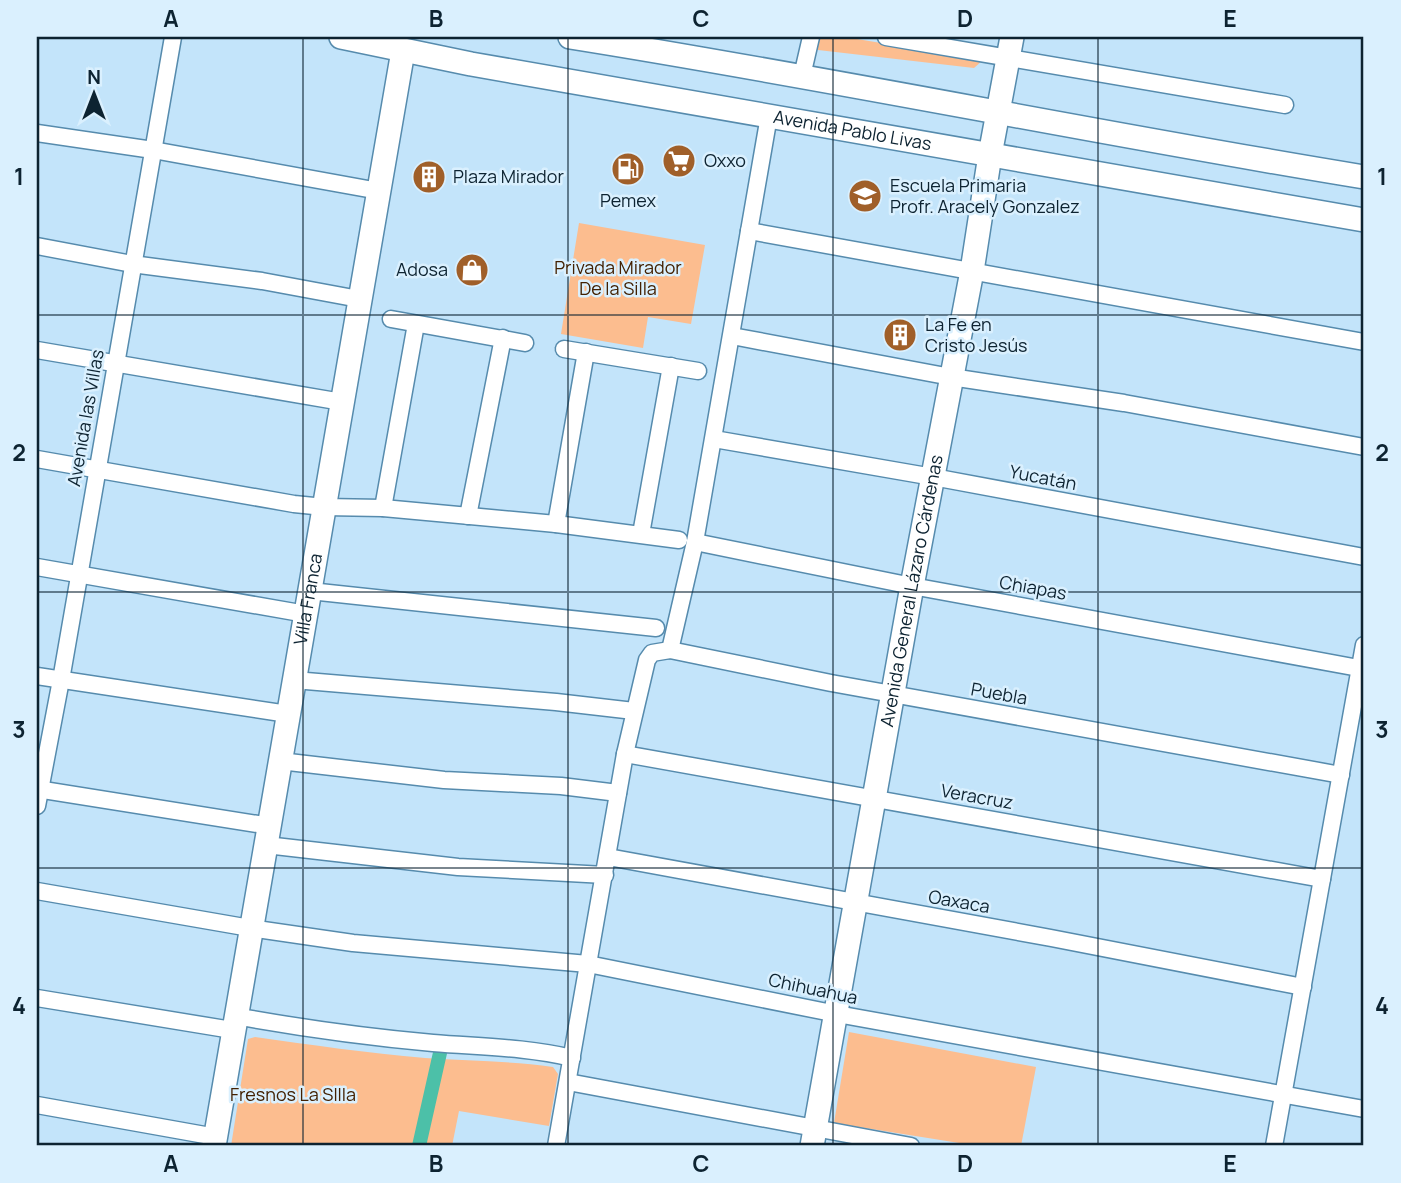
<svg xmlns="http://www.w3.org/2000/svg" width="1401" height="1183" viewBox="0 0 1401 1183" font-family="Manrope,sans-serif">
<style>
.green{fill:#fcbd8f}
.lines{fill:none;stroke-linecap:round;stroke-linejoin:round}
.canal{stroke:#4cc0a8;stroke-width:14}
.street-casing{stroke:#568bad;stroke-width:19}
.secondary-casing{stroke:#568bad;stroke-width:26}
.street{stroke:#fff;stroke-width:16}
.secondary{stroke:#fff;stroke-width:23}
.grid{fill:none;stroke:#0d2331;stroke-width:2;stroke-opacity:0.55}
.labels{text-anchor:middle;stroke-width:5;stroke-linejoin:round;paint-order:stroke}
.street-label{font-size:18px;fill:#0d2331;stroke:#daf0fe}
.poi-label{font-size:18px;fill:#0d2331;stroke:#daf0fe;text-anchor:start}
.park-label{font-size:18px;fill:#432102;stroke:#daf0fe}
.neatline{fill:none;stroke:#0d2331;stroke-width:2.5}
.grid-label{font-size:23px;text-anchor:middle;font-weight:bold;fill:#0d2331}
</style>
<rect width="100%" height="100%" fill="#c3e4fa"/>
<!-- green -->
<g class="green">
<path d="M 819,37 L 845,37 L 983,60 L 974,68 L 818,50 L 816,48 Z"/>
<path d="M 579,223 L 705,245 L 691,324 L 648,317 L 643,348 L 561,334 Z"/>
<path d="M 849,1032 L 1036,1067 L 1021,1146 L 978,1146 L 834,1123 Z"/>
<path d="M 255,1037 C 311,1045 368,1053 425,1058 C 468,1061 511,1061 553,1067 L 558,1074 L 549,1126 L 459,1111 L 452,1146 L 231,1146 L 248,1039 Z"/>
</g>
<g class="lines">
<!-- canal -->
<path class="canal" d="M 419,1146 L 442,1044"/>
<defs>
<g id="street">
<path d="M 886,37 L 1285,105"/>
<path d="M 802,76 L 811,37"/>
<path d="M 37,133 L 153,150 L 379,191"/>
<path d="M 749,231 L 1364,342"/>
<path d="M 37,246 L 132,264 L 262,281 L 359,299"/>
<path d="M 391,319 L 525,343"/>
<path d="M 732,336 L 951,377 L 1124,403 L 1364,447"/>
<path d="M 564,349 L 698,371"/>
<path d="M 37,350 L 342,402"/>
<path d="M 714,439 L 933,477 L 1364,557"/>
<path d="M 37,459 L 294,504 L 324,507 L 383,508 L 556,524 L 679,540"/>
<path d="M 383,508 L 416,324"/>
<path d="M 468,516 L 503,338"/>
<path d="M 556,524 L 586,352"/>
<path d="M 641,534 L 671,366"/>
<path d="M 695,542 L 912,586 L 1364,669"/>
<path d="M 37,567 L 306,614"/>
<path d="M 310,591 L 656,628"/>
<path d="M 670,650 L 695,542 L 769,116"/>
<path d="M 37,676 L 288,714"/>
<path d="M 294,680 L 556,702 L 634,711"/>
<path d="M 625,754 L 1322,879"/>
<path d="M 280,761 L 444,780 L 561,786 L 618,793"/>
<path d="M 37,789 L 270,826"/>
<path d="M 37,806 L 61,680 L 173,37"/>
<path d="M 266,845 L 458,867 L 605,875"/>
<path d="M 608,857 L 1051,938 L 1303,987"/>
<path d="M 37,891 L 250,928 L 353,943 L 588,964 L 837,1014 L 1364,1109"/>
<path d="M 37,998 L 232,1030"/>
<path d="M 235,1016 C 301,1028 366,1037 433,1043 C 480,1047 526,1047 572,1058"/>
<path d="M 568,1082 L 911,1146"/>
<path d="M 37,1105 L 216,1137"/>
<path d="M 556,1146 L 625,754 L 647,660 L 652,653 L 670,650 L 831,683 L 1341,775"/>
<path d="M 1274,1146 L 1364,645"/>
</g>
<g id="secondary">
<path id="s1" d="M 341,37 L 471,64 L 1364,220"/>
<path d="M 570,37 C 835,79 1099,134 1364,177"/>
<path id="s2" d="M 214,1146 C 275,781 342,417 403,51"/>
<path id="s3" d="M 812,1146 L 912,586 L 972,271 L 990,155 L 1012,37"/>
</g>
</defs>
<!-- street casing -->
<use href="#street" class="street-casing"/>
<!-- secondary casing -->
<use href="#secondary" class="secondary-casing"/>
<!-- street -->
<use href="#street" class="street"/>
<!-- secondary -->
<use href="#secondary" class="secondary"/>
</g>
<!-- grid -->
<path class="grid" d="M 303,37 L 303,1146M 568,37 L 568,1146M 833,37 L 833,1146M 1098,37 L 1098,1146M 37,315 L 1364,315M 37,592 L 1364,592M 37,868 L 1364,868"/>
<!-- icons -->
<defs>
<symbol id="supermarket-disc" viewBox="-11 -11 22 22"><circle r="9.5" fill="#a05f29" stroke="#daf0fe"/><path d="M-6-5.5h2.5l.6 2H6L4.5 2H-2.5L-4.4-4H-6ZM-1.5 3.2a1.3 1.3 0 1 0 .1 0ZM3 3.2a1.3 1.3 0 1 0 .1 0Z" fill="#fff"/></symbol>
<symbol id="fuel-disc" viewBox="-11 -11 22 22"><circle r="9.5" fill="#a05f29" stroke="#daf0fe"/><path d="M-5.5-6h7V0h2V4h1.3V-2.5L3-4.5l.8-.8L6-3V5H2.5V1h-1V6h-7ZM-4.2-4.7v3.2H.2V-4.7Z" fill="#fff"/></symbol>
<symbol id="building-disc" viewBox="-11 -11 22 22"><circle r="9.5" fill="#a05f29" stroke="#daf0fe"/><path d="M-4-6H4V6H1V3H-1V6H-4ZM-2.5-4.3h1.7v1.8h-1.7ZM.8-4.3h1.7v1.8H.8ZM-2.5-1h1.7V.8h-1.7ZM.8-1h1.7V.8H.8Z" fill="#fff"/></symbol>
<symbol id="school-disc" viewBox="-11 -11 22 22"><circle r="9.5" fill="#a05f29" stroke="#daf0fe"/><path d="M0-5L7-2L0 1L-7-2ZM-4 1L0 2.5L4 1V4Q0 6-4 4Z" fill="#fff"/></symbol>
<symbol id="shop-disc" viewBox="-11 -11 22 22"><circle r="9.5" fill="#a05f29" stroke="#daf0fe"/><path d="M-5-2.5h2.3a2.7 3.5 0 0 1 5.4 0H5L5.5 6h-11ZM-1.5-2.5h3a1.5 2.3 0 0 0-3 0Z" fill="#fff"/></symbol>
</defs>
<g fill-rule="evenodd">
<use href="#supermarket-disc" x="660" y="142" width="38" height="38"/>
<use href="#fuel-disc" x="609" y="150" width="38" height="38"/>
<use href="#building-disc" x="410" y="158" width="38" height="38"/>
<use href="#school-disc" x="846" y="177" width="38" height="38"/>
<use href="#shop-disc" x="453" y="251" width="38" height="38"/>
<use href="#building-disc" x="881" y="316" width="38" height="38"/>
</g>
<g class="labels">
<!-- street labels -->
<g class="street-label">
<text dy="6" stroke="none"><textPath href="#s1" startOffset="520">Avenida Pablo Livas</textPath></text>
<text transform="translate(86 418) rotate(-80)" y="6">Avenida las Villas</text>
<text transform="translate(1043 478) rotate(11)" y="6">Yucatán</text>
<text transform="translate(1033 588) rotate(10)" y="6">Chiapas</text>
<text dy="6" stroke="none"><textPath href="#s3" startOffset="564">Avenida General Lázaro Cárdenas</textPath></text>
<text dy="6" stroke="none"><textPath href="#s2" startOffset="555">Villa Franca</textPath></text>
<text transform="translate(999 694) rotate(10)" y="6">Puebla</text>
<text transform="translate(977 797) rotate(10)" y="6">Veracruz</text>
<text transform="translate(959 902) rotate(10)" y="6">Oaxaca</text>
<text transform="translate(813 989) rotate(12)" y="6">Chihuahua</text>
</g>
<!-- poi labels -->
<g class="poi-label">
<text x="704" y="167">Oxxo</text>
<text x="453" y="183">Plaza Mirador</text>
<text x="890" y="192">Escuela Primaria<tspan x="890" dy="21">Profr. Aracely Gonzalez</tspan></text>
<text x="628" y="207" text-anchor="middle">Pemex</text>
<text x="448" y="276" text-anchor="end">Adosa</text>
<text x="925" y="331">La Fe en<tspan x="925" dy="21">Cristo Jesús</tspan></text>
</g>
<!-- park labels -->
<g class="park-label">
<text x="618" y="274">Privada Mirador<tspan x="618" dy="21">De la Silla</tspan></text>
<text x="293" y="1101">Fresnos La SIlla</text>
</g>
</g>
<!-- border -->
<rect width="1401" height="1183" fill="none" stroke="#daf0fe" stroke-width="77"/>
<!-- north arrow -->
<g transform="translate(94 94)" stroke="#daf0fe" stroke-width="5" paint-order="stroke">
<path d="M0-5L12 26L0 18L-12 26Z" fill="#0d2331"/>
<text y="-10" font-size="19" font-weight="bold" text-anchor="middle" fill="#0d2331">N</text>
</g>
<rect x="38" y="38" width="1324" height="1106" class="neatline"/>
<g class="grid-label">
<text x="171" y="27">A</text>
<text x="436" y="27">B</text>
<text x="701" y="27">C</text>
<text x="965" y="27">D</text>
<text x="1230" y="27">E</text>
<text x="19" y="185">1</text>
<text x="1382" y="185">1</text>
<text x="19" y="461">2</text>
<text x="1382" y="461">2</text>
<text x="19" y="738">3</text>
<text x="1382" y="738">3</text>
<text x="19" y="1014">4</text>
<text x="1382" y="1014">4</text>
<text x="171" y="1172">A</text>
<text x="436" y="1172">B</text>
<text x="701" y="1172">C</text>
<text x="965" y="1172">D</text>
<text x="1230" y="1172">E</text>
</g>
</svg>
